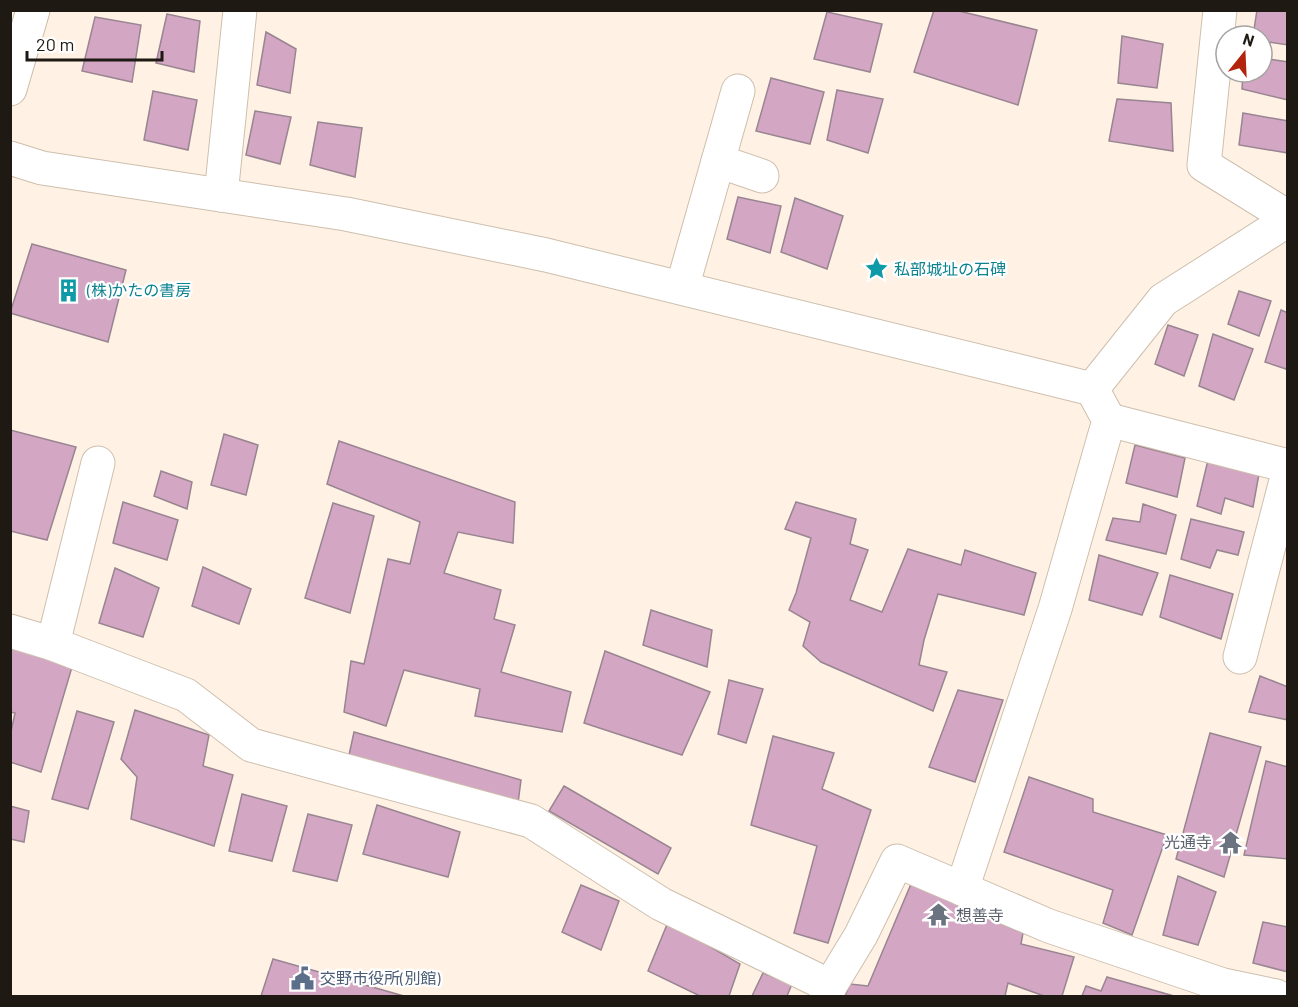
<svg xmlns="http://www.w3.org/2000/svg" width="1298" height="1007" viewBox="0 0 1298 1007" font-family="Barlow,'Noto Sans JP',sans-serif">
<style>
.building{fill:#d3a6c3;stroke:#998591;stroke-width:1.5}
.lines{fill:none;stroke-linecap:round;stroke-linejoin:round}
.minor-casing{stroke:#cebfad;stroke-width:35}
.minor{stroke:#fff;stroke-width:33}
.labels{text-anchor:middle;stroke-width:4.5;stroke-linejoin:round;paint-order:stroke}
.culture-label{font-size:16px;fill:#0d838f;stroke:#fff;text-anchor:start}
.worship-label{font-size:16px;fill:#5b616d;stroke:#fff;text-anchor:end}
.service-label{font-size:16px;fill:#4e5e75;stroke:#fff;text-anchor:start}
</style>
<rect width="100%" height="100%" fill="#fff2e4"/>
<!-- building -->
<g class="building">
<path d="M 934,10 L 955,10 L 1037,30 L 1018,105 L 914,72 Z"/>
<path d="M 1257,10 L 1288,10 L 1288,45 L 1262,41 L 1262,36 L 1253,36 Z"/>
<path d="M 827,12 L 882,24 L 870,72 L 814,59 Z"/>
<path d="M 167,14 L 200,21 L 194,72 L 156,63 Z"/>
<path d="M 95,17 L 141,25 L 132,82 L 82,71 Z"/>
<path d="M 266,32 L 296,49 L 290,93 L 257,85 Z"/>
<path d="M 1122,36 L 1163,44 L 1157,88 L 1118,83 Z"/>
<path d="M 1262,58 L 1288,62 L 1288,100 L 1242,89 L 1243,72 L 1262,72 Z"/>
<path d="M 771,78 L 824,92 L 810,144 L 756,131 Z"/>
<path d="M 837,90 L 883,99 L 868,153 L 827,140 Z"/>
<path d="M 153,91 L 197,100 L 188,150 L 144,140 Z"/>
<path d="M 1117,99 L 1171,103 L 1173,151 L 1109,141 Z"/>
<path d="M 255,111 L 291,117 L 280,164 L 246,155 Z"/>
<path d="M 1243,113 L 1288,121 L 1288,153 L 1239,145 Z"/>
<path d="M 318,122 L 362,128 L 355,177 L 310,165 Z"/>
<path d="M 738,197 L 781,206 L 770,253 L 727,239 Z"/>
<path d="M 795,198 L 843,216 L 827,269 L 781,252 Z"/>
<path d="M 32,244 L 126,270 L 108,342 L 10,313 Z"/>
<path d="M 1239,291 L 1271,301 L 1259,336 L 1228,324 Z"/>
<path d="M 1281,310 L 1288,313 L 1288,365 L 1286,369 L 1265,362 Z"/>
<path d="M 1168,325 L 1198,335 L 1184,376 L 1155,364 Z"/>
<path d="M 1213,334 L 1253,349 L 1234,400 L 1199,386 Z"/>
<path d="M 10,430 L 76,447 L 47,540 L 10,531 Z"/>
<path d="M 224,434 L 258,445 L 246,495 L 211,485 Z"/>
<path d="M 339,441 L 515,502 L 513,543 L 458,532 L 444,573 L 501,590 L 494,619 L 515,625 L 501,672 L 571,692 L 562,732 L 475,716 L 480,689 L 404,670 L 386,726 L 344,712 L 351,661 L 364,664 L 388,559 L 410,564 L 420,522 L 327,484 Z"/>
<path d="M 1135,445 L 1185,458 L 1177,497 L 1126,483 Z"/>
<path d="M 1208,460 L 1259,474 L 1253,507 L 1225,498 L 1221,514 L 1197,506 Z"/>
<path d="M 161,471 L 192,482 L 187,509 L 154,496 Z"/>
<path d="M 123,502 L 178,520 L 167,560 L 113,543 Z"/>
<path d="M 796,502 L 856,519 L 850,544 L 868,550 L 850,600 L 882,612 L 908,549 L 961,565 L 965,550 L 1036,573 L 1024,615 L 938,594 L 924,640 L 919,665 L 947,672 L 933,711 L 821,662 L 803,646 L 810,622 L 789,610 L 796,593 L 811,538 L 785,529 Z"/>
<path d="M 333,503 L 374,516 L 350,613 L 305,598 Z"/>
<path d="M 1143,504 L 1176,515 L 1166,554 L 1106,540 L 1113,518 L 1140,522 Z"/>
<path d="M 1191,519 L 1244,532 L 1238,555 L 1217,550 L 1210,568 L 1181,559 Z"/>
<path d="M 1099,555 L 1158,573 L 1142,615 L 1089,600 Z"/>
<path d="M 203,567 L 251,589 L 239,624 L 192,606 Z"/>
<path d="M 115,568 L 159,588 L 143,637 L 99,623 Z"/>
<path d="M 1170,575 L 1233,594 L 1221,639 L 1160,617 Z"/>
<path d="M 651,610 L 712,630 L 707,667 L 643,645 Z"/>
<path d="M 10,647 L 72,667 L 41,772 L 10,762 L 10,736 L 15,713 L 10,712 Z"/>
<path d="M 605,651 L 710,692 L 682,755 L 584,723 Z"/>
<path d="M 1260,676 L 1288,687 L 1288,720 L 1249,712 Z"/>
<path d="M 729,680 L 763,689 L 746,743 L 718,734 Z"/>
<path d="M 958,690 L 1003,700 L 975,782 L 929,767 Z"/>
<path d="M 135,710 L 209,735 L 203,766 L 233,775 L 214,846 L 131,819 L 137,777 L 121,759 Z"/>
<path d="M 77,711 L 114,722 L 88,809 L 52,799 Z"/>
<path d="M 354,732 L 521,780 L 518,803 L 349,755 Z"/>
<path d="M 1210,733 L 1261,747 L 1224,877 L 1176,859 Z"/>
<path d="M 773,736 L 834,753 L 822,789 L 871,810 L 828,943 L 794,933 L 817,846 L 751,825 Z"/>
<path d="M 1266,761 L 1288,767 L 1288,859 L 1244,855 Z"/>
<path d="M 1029,777 L 1093,799 L 1093,812 L 1167,835 L 1132,935 L 1103,923 L 1113,890 L 1004,852 Z"/>
<path d="M 564,786 L 671,848 L 658,874 L 549,811 Z"/>
<path d="M 242,794 L 287,806 L 272,861 L 229,851 Z"/>
<path d="M 377,805 L 460,832 L 448,877 L 363,854 Z"/>
<path d="M 10,806 L 29,811 L 24,842 L 10,839 Z"/>
<path d="M 308,814 L 352,825 L 337,881 L 293,871 Z"/>
<path d="M 1178,876 L 1216,892 L 1198,945 L 1163,935 Z"/>
<path d="M 911,884 L 1023,933 L 1021,944 L 1074,957 L 1062,996 L 1044,996 L 1008,983 L 1005,996 L 845,996 L 850,984 L 868,986 Z"/>
<path d="M 581,885 L 619,901 L 601,950 L 562,932 Z"/>
<path d="M 668,922 L 740,964 L 729,996 L 700,996 L 648,971 Z"/>
<path d="M 1263,922 L 1288,927 L 1288,972 L 1253,963 Z"/>
<path d="M 273,959 L 404,996 L 261,996 Z"/>
<path d="M 763,973 L 792,984 L 787,996 L 752,996 Z"/>
<path d="M 1107,977 L 1174,996 L 1082,996 L 1086,986 L 1101,991 Z"/>
</g>
<g class="lines">
<defs>
<g id="minor">
<path d="M 1220,10 L 1204,165 L 1288,217"/>
<path d="M 10,89 L 33,10"/>
<path d="M 10,158 L 42,168 L 346,214 L 546,255 L 1092,389 L 1163,300 L 1288,220"/>
<path d="M 718,161 L 762,176"/>
<path d="M 221,195 L 240,10"/>
<path d="M 682,288 L 738,91"/>
<path d="M 1109,420 L 1288,466"/>
<path d="M 10,631 L 53,644 L 186,695 L 251,745 L 531,821 L 661,904 L 830,986 L 826,996"/>
<path d="M 53,644 L 98,463"/>
<path d="M 1240,657 L 1288,473"/>
<path d="M 962,889 L 1055,609 L 1109,420 L 1092,389"/>
<path d="M 830,986 L 861,935 L 897,861 L 1049,926 L 1223,985 L 1276,996"/>
</g>
</defs>
<!-- minor casing -->
<use href="#minor" class="minor-casing"/>
<!-- minor -->
<use href="#minor" class="minor"/>
</g>
<!-- icons -->
<defs>
<symbol id="sight-bare" viewBox="-9 -9 18 18"><path d="M0-6L1.8-2.2L6-1.7L2.9 1.2L3.7 5.4L0 3.3L-3.7 5.4L-2.9 1.2L-6-1.7L-1.8-2.2Z" fill="#0f9aa8" stroke="#fff" stroke-width="2.5" paint-order="stroke"/></symbol>
<symbol id="building-bare" viewBox="-9 -9 18 18"><path d="M-4-6H4V6H1V3H-1V6H-4ZM-2.5-4.3h1.7v1.8h-1.7ZM.8-4.3h1.7v1.8H.8ZM-2.5-1h1.7V.8h-1.7ZM.8-1h1.7V.8H.8Z" fill="#0f9aa8" stroke="#fff" stroke-width="2.5" paint-order="stroke"/></symbol>
<symbol id="temple-bare" viewBox="-9 -9 18 18"><path d="M0-6L5-2H3V0L6.5 2.5H4V6H1.5V3h-3V6H-4V2.5H-6.5L-3 0V-2H-5Z" fill="#6b7280" stroke="#fff" stroke-width="2.5" paint-order="stroke"/></symbol>
<symbol id="civic-bare" viewBox="-9 -9 18 18"><path d="M-.6-6.5H3V-4.5H.6V-3L4-1V1h2V6H-6V1h2V-1L-.6-3ZM-1.2 2.5V6h2.4V2.5Z" fill="#5c6f8a" stroke="#fff" stroke-width="2.5" paint-order="stroke"/></symbol>
</defs>
<g fill-rule="evenodd">
<use href="#sight-bare" x="860" y="252" width="33" height="33"/>
<use href="#building-bare" x="52" y="274" width="33" height="33"/>
<use href="#temple-bare" x="1214" y="826" width="33" height="33"/>
<use href="#temple-bare" x="922" y="898" width="33" height="33"/>
<use href="#civic-bare" x="286" y="962" width="33" height="33"/>
</g>
<g class="labels">
<!-- culture labels -->
<g class="culture-label">
<text x="894" y="275">私部城址の石碑</text>
<text x="87" y="296">(株)かたの書房</text>
</g>
<!-- worship labels -->
<g class="worship-label">
<text x="1212" y="848">光通寺</text>
<text x="956" y="921" text-anchor="start">想善寺</text>
</g>
<!-- service labels -->
<g class="service-label">
<text x="320" y="984">交野市役所(別館)</text>
</g>
</g>
<!-- border -->
<rect width="1298" height="1007" fill="none" stroke="#1e1913" stroke-width="24"/>
<!-- north arrow -->
<g transform="translate(1244 54) rotate(18)"><circle r="28" fill="#ffffff" stroke="#a5a3a1" stroke-width="1.5"/>
<path d="M0-4.5L10 22L0 15L-10 22Z" fill="#b2250c"/>
<text y="-9" font-size="16" font-weight="bold" text-anchor="middle" fill="#1e1913">N</text>
</g>
<!-- scale -->
<path d="M27 51v9h135v-9" fill="none" stroke="#1e1913" stroke-width="3"/>
<text x="36" y="51" font-size="18" fill="#1e1913" stroke="#ffffff" stroke-width="4.5" paint-order="stroke">20 m</text>
</svg>
